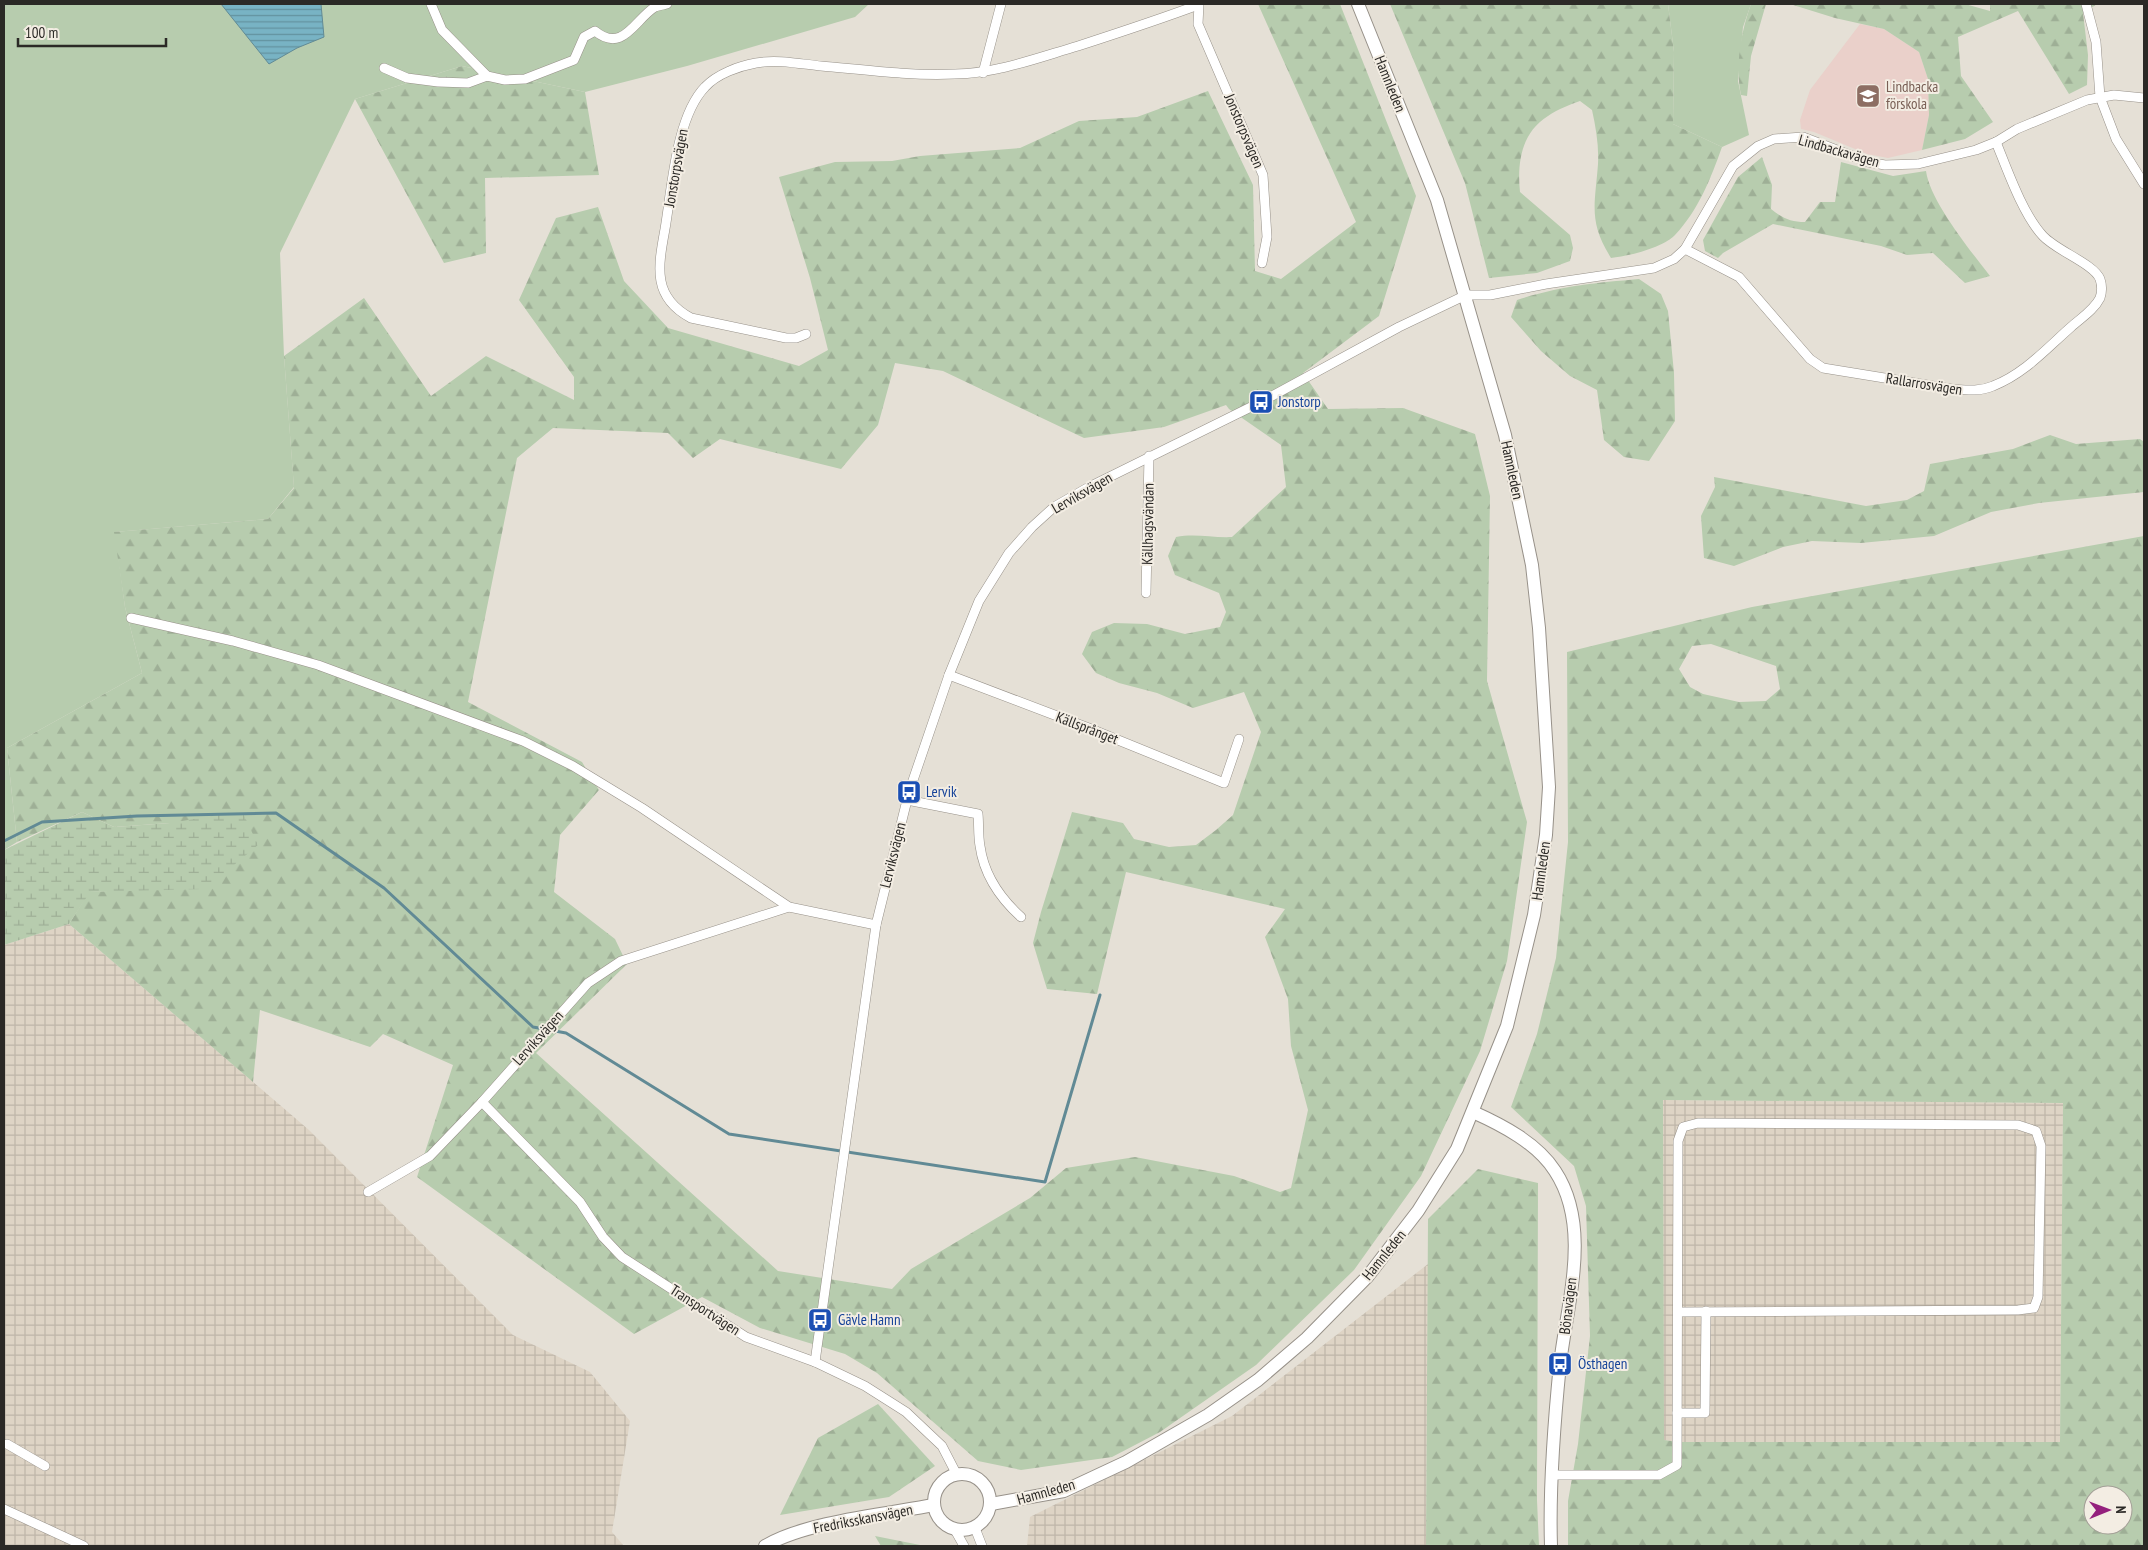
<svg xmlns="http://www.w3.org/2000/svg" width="2148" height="1550" viewBox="0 0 2148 1550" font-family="'PT Sans Narrow',sans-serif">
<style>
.industrial{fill:url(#industrial-grid)}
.education{fill:#ead0ca}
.grass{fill:#b7ccae}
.forest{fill:url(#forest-firs);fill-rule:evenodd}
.wetland{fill:url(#wetland-marsh)}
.water{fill:url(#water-rules);stroke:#618a95}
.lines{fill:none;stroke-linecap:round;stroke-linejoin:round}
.stream{stroke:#618a95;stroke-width:3}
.street-casing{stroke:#979189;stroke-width:10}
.secondary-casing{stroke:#979189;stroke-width:14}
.street{stroke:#fff;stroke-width:9}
.secondary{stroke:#fff;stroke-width:12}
.labels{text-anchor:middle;stroke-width:4;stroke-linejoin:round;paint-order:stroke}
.street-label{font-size:15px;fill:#2b2926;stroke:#f3ede3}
.education-label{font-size:15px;fill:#785e54;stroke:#f3ede3;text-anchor:start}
.transit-label{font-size:15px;fill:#164399;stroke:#f3ede3;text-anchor:start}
</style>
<defs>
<pattern id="industrial-grid" width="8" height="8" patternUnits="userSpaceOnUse" patternTransform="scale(1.25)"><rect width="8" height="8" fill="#ded4c5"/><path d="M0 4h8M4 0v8" fill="none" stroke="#bfb6a9"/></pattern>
<pattern id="forest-firs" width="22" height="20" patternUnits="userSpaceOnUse" patternTransform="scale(1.25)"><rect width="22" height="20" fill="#b7ccae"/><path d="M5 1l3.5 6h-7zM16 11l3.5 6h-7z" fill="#9eaf96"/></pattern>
<pattern id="wetland-marsh" width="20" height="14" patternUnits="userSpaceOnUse" patternTransform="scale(1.25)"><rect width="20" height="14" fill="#b7ccae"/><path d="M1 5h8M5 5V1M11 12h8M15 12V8" fill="none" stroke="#9eaf96"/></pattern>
<pattern id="water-rules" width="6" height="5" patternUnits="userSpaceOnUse" patternTransform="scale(1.25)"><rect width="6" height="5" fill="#78b3c4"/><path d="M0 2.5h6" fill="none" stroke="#63929f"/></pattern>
</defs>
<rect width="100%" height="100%" fill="#e5e0d6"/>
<!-- industrial -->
<g class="industrial">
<path d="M 69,924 L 309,1130 L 513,1335 L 590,1372 L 630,1421 L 612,1532 L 624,1546 L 4,1546 L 4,945 Z"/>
<path d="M 1663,1100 L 2063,1103 L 2060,1442 L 1678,1442 L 1663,1440 Z"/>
<path d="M 1428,1264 L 1426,1546 L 1027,1546 L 1030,1517 L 1232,1416 Z"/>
</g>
<!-- education -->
<path class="education" d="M 1860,24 L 1884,29 L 1919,52 L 1928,79 L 1929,115 L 1922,150 L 1888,158 L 1867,154 L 1814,132 L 1801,129 L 1800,120 L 1810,90 Z"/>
<!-- grass -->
<g class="grass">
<path d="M 4,4 L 869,4 L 855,17 L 687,66 L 585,92 L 462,66 L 355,99 L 280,253 L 284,356 L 294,487 L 268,519 L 115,532 L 125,607 L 142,673 L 7,748 L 17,842 L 4,850 Z"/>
<path d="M 1668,4 L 1751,4 L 1743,27 L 1738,81 L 1749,135 L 1722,147 L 1673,124 L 1674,52 Z"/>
</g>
<!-- forest -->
<g class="forest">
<path d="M 1258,4 L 1340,4 L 1416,196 L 1379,316 L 1303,373 L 1328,409 L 1403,408 L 1475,434 L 1490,496 L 1487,681 L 1527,822 L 1507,961 L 1480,1051 L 1421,1176 L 1354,1270 L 1256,1365 L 1160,1432 L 1112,1457 L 1021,1470 L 978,1461 L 877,1373 L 845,1354 L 760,1328 L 702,1297 L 634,1334 L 417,1177 L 453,1065 L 383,1034 L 370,1047 L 260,1010 L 253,1082 L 69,924 L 89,892 L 127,890 L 170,823 L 114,827 L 82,812 L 17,842 L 7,748 L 142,673 L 125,607 L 114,532 L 268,519 L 294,488 L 284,356 L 364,298 L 431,396 L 486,356 L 574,400 L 574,377 L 519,300 L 556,218 L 598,207 L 624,281 L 668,328 L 799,366 L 828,350 L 810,278 L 779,177 L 835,162 L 892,161 L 920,156 L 1020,148 L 1079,121 L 1137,117 L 1208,91 L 1253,185 L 1255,271 L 1281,279 L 1356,222 ZM 895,363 L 943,371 L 1084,438 L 1164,427 L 1226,405 L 1229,409 L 1281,445 L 1286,487 L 1232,537 C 1212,538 1195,533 1176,537 L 1168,556 L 1175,575 L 1219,593 L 1226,612 L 1220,627 L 1185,634 L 1147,624 L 1114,623 L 1092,632 L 1082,654 L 1096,673 L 1119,683 L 1157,693 L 1193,708 L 1244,692 L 1261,732 L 1233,815 L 1216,830 L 1196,845 L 1169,847 L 1134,839 L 1123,823 L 1072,812 L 1041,912 L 1033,943 L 1047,989 L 1097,994 L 1126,872 L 1285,909 L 1265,937 L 1288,999 L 1291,1046 L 1308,1110 L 1291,1188 L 1280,1192 L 1234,1176 L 1135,1157 L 1066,1168 L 1030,1198 L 911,1269 L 892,1289 L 778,1271 L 536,1053 L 627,964 L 615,939 L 554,892 L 560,835 L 599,790 L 582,762 L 468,702 L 517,458 L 553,428 L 668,433 L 693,458 L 720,439 L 841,469 L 878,425 Z"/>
<path d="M 1390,4 L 1668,4 L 1674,52 L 1673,124 L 1722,147 C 1711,178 1698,211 1675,235 C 1662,248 1629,256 1611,258 C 1588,221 1595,205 1598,164 C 1599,146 1596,128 1592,110 L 1580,101 C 1569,105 1558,109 1548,116 C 1521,133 1517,163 1520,192 L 1570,235 L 1573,248 L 1570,261 L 1537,273 L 1489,278 L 1465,183 Z"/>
<path d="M 1751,4 L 1766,4 L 1751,56 L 1747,96 L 1741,95 C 1735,65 1741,32 1751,4 Z"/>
<path d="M 1790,4 L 1965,4 L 1990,11 L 1990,4 L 2097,4 L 2083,13 L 2088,55 L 2087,85 L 2069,94 L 2018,11 L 1958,37 L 1961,76 L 1993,122 L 1965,139 L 1922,150 L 1929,115 L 1928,79 L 1919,52 L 1884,29 L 1835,18 Z"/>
<path d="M 462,66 L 585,92 L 599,175 L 485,178 L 486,253 L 444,263 L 355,99 Z"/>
<path d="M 1762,157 L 1772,185 L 1771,209 C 1782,218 1791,222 1805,222 L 1820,202 L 1835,202 L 1841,162 L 1893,176 L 1926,171 C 1930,201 1970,250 1990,276 L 1965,283 L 1933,253 L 1907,255 L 1881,246 L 1773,224 L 1723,253 L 1718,258 L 1705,251 L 1703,240 L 1738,177 Z"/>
<path d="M 1639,279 L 1661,294 L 1668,311 L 1674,373 L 1675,421 L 1649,461 L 1624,457 L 1604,440 L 1597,390 L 1570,376 L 1541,351 L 1511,317 L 1517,300 C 1560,286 1594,283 1639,279 Z"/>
<path d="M 2050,435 L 2076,444 L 2140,439 L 2144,442 L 2144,492 L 2039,503 L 1991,512 L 1934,536 L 1861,543 L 1812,541 L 1783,547 L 1734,566 L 1704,558 L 1701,516 L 1715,487 L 1714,477 L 1866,506 L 1907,500 L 1924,491 L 1930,464 L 2013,449 Z"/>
<path d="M 2144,536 L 2144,1546 L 1568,1546 L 1568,1501 L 1578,1444 L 1590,1336 L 1586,1206 L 1574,1166 L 1511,1107 L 1537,1034 L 1556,958 L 1568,842 L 1567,652 L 1752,607 ZM 1711,644 L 1776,666 L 1780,689 L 1766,701 L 1739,702 L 1703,694 L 1690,687 L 1679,669 L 1692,646 ZM 1663,1100 L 2063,1103 L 2060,1442 L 1678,1442 L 1664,1440 ZM 2093,1495 L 2123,1495 L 2123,1525 L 2093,1525 Z"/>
<path d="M 1478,1169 L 1538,1183 L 1537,1500 L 1539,1546 L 1426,1546 L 1428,1219 Z"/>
<path d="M 878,1404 L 935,1466 L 889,1497 L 780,1515 L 818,1438 Z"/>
<path d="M 875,1536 L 925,1546 L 881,1546 Z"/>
</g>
<!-- wetland -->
<path class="wetland" d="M 242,811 L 258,845 L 205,889 L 90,892 L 69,924 L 4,945 L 4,850 L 82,812 L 114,827 L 170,823 Z"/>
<!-- water -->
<path class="water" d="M 221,4 L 321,4 L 324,37 L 297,48 L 269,64 Z"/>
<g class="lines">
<!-- stream -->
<path class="stream" d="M 4,841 L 42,822 L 137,816 L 276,813 L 384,888 L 533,1027 L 566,1033 L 729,1134 L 1045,1182 L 1100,995"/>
<defs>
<g id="street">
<path d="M 431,4 L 442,30 L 487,76"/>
<path d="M 1199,4 L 1198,24 L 1263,175 L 1267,237 L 1262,263"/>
<path d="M 2086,4 L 2096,42 L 2100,97 L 2116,139 L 2144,184"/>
<path d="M 384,68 L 407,78 L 438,82 L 468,83 L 487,76 L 505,80 L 525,79 L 574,60 L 584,37 L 595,31 C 623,54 635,19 655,7 C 658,6 663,5 667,4"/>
<path d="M 983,73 L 1001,4"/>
<path d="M 1685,249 L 1739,277 L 1810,359 L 1823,368 L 1952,389 C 1966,390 1979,392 1993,386 C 2024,374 2046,349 2071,327 C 2081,318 2094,310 2100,298 C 2102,292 2102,285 2100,279 C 2094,264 2057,251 2043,236 C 2023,215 2007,169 1996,142"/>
<path d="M 806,334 L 796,338 L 786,338 L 691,318 C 652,297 658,267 665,229 C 672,188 676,117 705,87 C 717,74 739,66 756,63 C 777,59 801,64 821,66 C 866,70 911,76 955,74 C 998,73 1037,58 1078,46 C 1118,33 1158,20 1198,5"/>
<path d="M 1146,593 L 1149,456"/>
<path d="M 131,618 L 233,641 L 318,665 L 523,741 L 573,766 L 642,808 L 789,907 L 876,925"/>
<path d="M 949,675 L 1086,727 L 1224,783 L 1239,739"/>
<path d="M 907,800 L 978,814 C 979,824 978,835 980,846 C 984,875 1000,898 1021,917"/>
<path d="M 482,1102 L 580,1202 L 603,1237 L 622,1257 L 746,1337 L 815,1362 L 865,1386 L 906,1412 L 942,1446 L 957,1475"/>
<path d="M 368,1192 L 430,1156 L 482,1102 L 588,983 L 621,961 L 789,907"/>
<path d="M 815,1362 L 876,925 L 909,792 L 949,675 L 979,601 L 1009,553 L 1032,527 L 1054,507 L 1089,487 L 1261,402 L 1399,327 L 1466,295 L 1490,295 L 1546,284 L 1654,268 L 1674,259 L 1685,249 L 1733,166 L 1758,146 L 1774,139 L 1803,137 L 1868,162 L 1885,165 L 1918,164 L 1976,150 L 1996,142 L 2017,129 L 2087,100 L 2114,95 L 2144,98"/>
<path d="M 1677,1413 L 1705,1413 L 1706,1311"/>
<path d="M 7,1444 L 45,1466"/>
<path d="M 1551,1475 L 1659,1475 L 1677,1465 L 1678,1141 L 1683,1127 L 1698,1123 L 2018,1125 L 2036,1131 L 2041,1146 L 2038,1297 L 2034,1308 L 2018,1310 L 1678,1312"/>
<path d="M 4,1509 L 84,1546"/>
<path d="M 975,1528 L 982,1546"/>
<path d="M 955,1530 L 964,1546"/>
</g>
<g id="secondary">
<path d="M 1473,1112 C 1502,1125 1537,1143 1555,1171 C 1592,1227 1567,1303 1560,1364 C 1554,1424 1549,1486 1551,1546"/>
<circle cx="962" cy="1502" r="28"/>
<path d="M 991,1504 L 1064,1491 L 1126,1462 L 1208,1415 L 1258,1380 L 1307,1338 L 1368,1276 L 1418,1211 L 1457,1149 L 1507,1026 L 1534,915 L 1546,835 L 1549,787 L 1539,628 L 1532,565 L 1505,435 L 1437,200 L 1358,4"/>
<path d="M 765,1546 C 805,1522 886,1514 934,1505"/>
</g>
</defs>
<!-- street casing -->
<use href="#street" class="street-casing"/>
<!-- secondary casing -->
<use href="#secondary" class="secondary-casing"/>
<!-- street -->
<use href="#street" class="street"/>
<!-- secondary -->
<use href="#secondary" class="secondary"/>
</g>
<!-- icons -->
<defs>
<symbol id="school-square" viewBox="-11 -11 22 22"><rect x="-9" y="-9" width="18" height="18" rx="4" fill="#8d6e63" stroke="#f3ede3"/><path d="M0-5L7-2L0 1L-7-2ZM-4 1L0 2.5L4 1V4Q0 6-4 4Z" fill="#fff"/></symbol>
<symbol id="bus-square" viewBox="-11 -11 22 22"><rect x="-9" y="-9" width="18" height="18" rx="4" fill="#1a4fb4" stroke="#f3ede3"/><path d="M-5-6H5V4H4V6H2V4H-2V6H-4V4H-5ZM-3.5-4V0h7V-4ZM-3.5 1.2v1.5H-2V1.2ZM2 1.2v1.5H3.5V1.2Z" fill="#fff"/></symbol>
</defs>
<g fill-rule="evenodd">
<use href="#school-square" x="1854" y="82" width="28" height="28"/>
<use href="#bus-square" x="1247" y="388" width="28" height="28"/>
<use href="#bus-square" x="895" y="778" width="28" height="28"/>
<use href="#bus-square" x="806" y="1306" width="28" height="28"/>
<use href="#bus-square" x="1546" y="1350" width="28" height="28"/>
</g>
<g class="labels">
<!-- street labels -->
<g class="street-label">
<text transform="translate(1390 84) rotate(68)" y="5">Hamnleden</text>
<text transform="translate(1244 131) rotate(67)" y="5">Jonstorpsvägen</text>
<text transform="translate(1839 151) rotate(16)" y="5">Lindbackavägen</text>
<text transform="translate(676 168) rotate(-80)" y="5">Jonstorpsvägen</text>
<text transform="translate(1924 384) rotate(9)" y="5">Rallarrosvägen</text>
<text transform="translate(1512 470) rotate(78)" y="5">Hamnleden</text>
<text transform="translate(1082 493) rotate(-30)" y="5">Lerviksvägen</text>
<text transform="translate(1148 524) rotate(-89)" y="5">Källhagsvändan</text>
<text transform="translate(1087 728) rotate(21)" y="5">Källsprånget</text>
<text transform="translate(893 855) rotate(-76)" y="5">Lerviksvägen</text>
<text transform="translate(1541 871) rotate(-82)" y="5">Hamnleden</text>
<text transform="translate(538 1038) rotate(-48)" y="5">Lerviksvägen</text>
<text transform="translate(1384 1255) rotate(-51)" y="5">Hamnleden</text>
<text transform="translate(1568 1306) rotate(-83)" y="5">Bönavägen</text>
<text transform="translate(705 1310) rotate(33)" y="5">Transportvägen</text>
<text transform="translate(1046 1492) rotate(-16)" y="5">Hamnleden</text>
<text transform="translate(863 1519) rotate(-11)" y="5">Fredriksskansvägen</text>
</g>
<!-- education labels -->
<g class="education-label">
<text x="1886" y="92">Lindbacka<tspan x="1886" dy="17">förskola</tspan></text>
</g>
<!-- transit labels -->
<g class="transit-label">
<text x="1278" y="407">Jonstorp</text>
<text x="926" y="797">Lervik</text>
<text x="838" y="1325">Gävle Hamn</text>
<text x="1578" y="1369">Östhagen</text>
</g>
</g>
<!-- border -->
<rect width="2148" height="1550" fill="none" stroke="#2b2926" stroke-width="10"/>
<!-- north arrow -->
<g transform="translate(2108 1510) rotate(89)"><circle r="24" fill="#f3ede3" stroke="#a39f97"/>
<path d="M0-4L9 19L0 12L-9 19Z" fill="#94207d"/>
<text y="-8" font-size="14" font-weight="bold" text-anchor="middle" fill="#2b2926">N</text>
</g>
<!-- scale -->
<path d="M18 38v8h148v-8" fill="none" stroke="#2b2926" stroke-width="2.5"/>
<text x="25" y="38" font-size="15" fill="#2b2926" stroke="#f3ede3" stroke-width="4" paint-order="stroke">100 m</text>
</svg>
